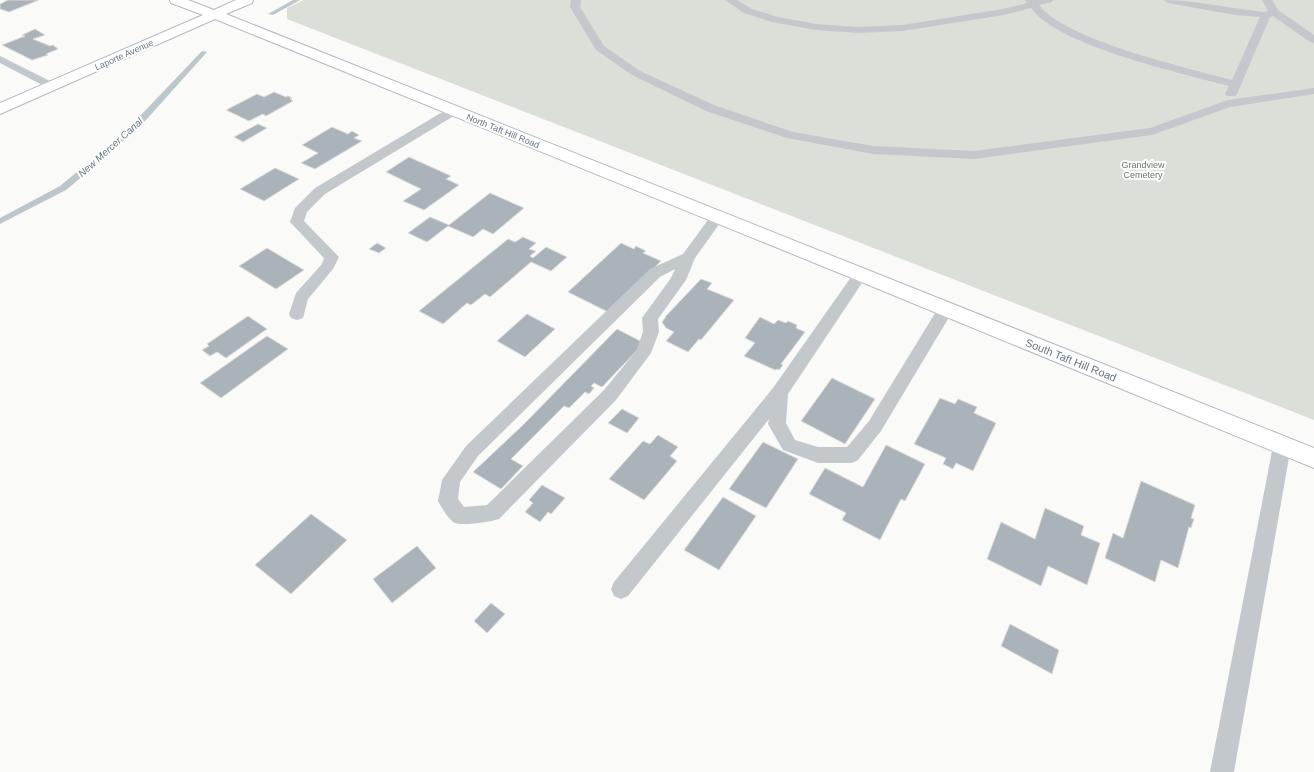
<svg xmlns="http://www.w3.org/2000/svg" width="1314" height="772" viewBox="0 0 1314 772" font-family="Helvetica,sans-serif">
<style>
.green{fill:#dadfd7}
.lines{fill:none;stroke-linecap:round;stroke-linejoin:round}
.stream{fill:#bbc7cb;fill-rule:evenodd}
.building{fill:#aab3b9;stroke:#dcdcda}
.secondary-casing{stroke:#b3babf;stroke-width:2}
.lane{fill:#c3c8cc;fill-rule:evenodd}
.secondary{fill:#fff;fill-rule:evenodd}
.labels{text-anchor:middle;stroke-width:4;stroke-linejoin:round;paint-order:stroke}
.far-street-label{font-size:9px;fill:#657683;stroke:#fff}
.far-park-label{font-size:9px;fill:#687a64;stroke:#fff}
.far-water-label{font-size:10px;font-style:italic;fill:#60757c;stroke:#fff}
.street-label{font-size:11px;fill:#657683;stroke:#fff}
</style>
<rect width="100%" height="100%" fill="#fafaf8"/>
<!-- green -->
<path class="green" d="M 304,0 L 1314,0 L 1314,420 L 287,19 L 287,8 Z"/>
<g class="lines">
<!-- stream -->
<g class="stream">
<path d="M 293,0 L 300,0 L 273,15 L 268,14 Z"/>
<path d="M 202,51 L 207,52 L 146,120 L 108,155 L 66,190 L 0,224 L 0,218 L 60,186 L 102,151 L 140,116 Z"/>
</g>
</g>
<!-- building -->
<g class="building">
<path d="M 8,0 L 39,0 L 9,12 L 0,9 L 0,4 Z"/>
<path d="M 35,29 L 45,35 L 33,39 L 50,46 L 53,45 L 58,49 L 46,54 L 48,55 L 32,60 L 2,45 L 25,36 L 22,35 Z"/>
<path d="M 274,92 L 286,97 L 288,96 L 292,98 L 290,99 L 293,101 L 266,116 L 263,114 L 249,121 L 226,110 L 257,94 L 264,97 Z"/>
<path d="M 258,124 L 267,128 L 243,142 L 234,137 Z"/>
<path d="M 332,127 L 348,134 L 352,131 L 359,135 L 354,138 L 362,141 L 315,169 L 301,163 L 318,153 L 302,145 Z"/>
<path d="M 409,157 L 451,176 L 446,179 L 459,185 L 424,210 L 403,201 L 421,189 L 386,172 Z"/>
<path d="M 275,168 L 299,179 L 264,201 L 240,189 Z"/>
<path d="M 490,193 L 524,208 L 493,234 L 483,229 L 473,237 L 448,226 L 427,242 L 408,233 L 430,217 L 449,225 Z"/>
<path d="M 523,237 L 536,243 L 529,249 L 536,251 L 530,256 L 533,258 L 546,247 L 567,257 L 551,271 L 531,262 L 490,297 L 485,294 L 471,305 L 467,303 L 443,324 L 419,311 L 508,239 L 515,242 Z"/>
<path d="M 377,243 L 386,248 L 379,253 L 369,249 Z"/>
<path d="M 621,243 L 634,249 L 636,246 L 646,251 L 643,253 L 661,261 L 637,285 L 612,314 L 568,292 Z"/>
<path d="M 267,248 L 304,270 L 276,289 L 239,266 Z"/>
<path d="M 701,279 L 712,283 L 707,289 L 734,300 L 701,340 L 699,339 L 688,352 L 666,341 L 674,332 L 666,328 L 662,322 L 666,317 L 665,317 Z"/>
<path d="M 527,314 L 555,329 L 525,357 L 497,341 Z"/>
<path d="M 248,316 L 267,329 L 226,358 L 217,352 L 210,356 L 202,350 L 209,346 L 207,344 Z"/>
<path d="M 760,317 L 774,324 L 778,320 L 786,323 L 788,321 L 797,325 L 796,328 L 805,332 L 781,364 L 783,365 L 779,370 L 777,369 L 775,370 L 744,356 L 755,343 L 745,338 Z"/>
<path d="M 617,329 L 644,343 L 602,387 L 594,383 L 591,386 L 594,388 L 589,394 L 585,392 L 569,408 L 564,406 L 511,459 L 523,466 L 501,489 L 473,472 L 523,425 Z"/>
<path d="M 267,336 L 288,349 L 221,398 L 200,383 Z"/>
<path d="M 832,378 L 875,399 L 845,444 L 801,421 Z"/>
<path d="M 940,398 L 955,404 L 958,399 L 977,407 L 974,413 L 996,423 L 973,471 L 956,463 L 953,469 L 943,464 L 946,458 L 914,444 Z"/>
<path d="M 622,409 L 639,418 L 627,433 L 608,423 Z"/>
<path d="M 658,435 L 678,447 L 670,456 L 677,461 L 644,500 L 609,479 L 643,441 L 650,444 Z"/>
<path d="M 763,442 L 798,459 L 766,508 L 729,489 Z"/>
<path d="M 886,445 L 925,464 L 905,501 L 901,499 L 880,540 L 842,520 L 846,513 L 809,494 L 825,468 L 863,487 Z"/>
<path d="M 1141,481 L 1195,505 L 1191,518 L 1194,519 L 1191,528 L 1189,527 L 1178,568 L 1161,560 L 1155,582 L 1105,558 L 1113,533 L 1123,538 Z"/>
<path d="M 542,485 L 565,498 L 551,514 L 548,512 L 540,522 L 525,512 L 533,503 L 529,500 Z"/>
<path d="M 723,497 L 756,516 L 719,570 L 684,550 Z"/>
<path d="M 1045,508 L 1084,526 L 1081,535 L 1100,543 L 1087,585 L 1048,566 L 1041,586 L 987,559 L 1001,522 L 1035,539 Z"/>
<path d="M 311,514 L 347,540 L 291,594 L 255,565 Z"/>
<path d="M 417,546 L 436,568 L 392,603 L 373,579 Z"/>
<path d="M 491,603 L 505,614 L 487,633 L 474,621 Z"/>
<path d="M 1010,624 L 1059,650 L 1052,674 L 1001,646 Z"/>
</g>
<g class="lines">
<defs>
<path id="secondary" d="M 170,0 L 188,0 L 214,10 L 236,0 L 253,0 L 252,3 L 226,14 L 1314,448 L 1314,468 L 854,279 L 215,19 L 0,114 L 0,103 L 203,15 L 171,3 Z"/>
</defs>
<!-- secondary casing -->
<use href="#secondary" class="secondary-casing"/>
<!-- lane -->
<g class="lane">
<path d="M 571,0 L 581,0 L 580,7 L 604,46 L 640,71 L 714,105 L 793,132 L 873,146 L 974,151 L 1150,128 L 1228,100 L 1314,88 L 1314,94 L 1230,107 L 1152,135 L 974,159 L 873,154 L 787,138 L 706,111 L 632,75 L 596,50 L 570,7 Z"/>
<path d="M 725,0 L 737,0 L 752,9 L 778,17 L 816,24 L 858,27 L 902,25 L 1003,9 L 1027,3 L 1025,0 L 1053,0 L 1052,2 L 1039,5 C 1065,40 1187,68 1232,80 L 1260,17 L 1235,15 L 1168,3 L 1163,0 C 1197,0 1231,9 1265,12 L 1268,11 L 1262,0 L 1272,0 L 1278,10 L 1314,35 L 1314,43 L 1310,42 L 1273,16 L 1270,17 L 1237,94 L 1235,96 L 1227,96 L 1225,94 L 1229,86 C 1181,73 1058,46 1031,8 L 1004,15 L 902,31 L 858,33 L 816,30 L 772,22 L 744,13 Z"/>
<path d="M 0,56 L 56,84 L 58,86 L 56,88 L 48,88 L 0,63 Z"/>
<path d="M 453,107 L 457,108 L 459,111 L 457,114 L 325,194 L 307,212 L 304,221 L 339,257 L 333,269 L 308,299 L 303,318 L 297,320 L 291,318 L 289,314 L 296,293 L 322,264 L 324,258 L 290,222 L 295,208 L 315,188 L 449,108 Z"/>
<path d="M 718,212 L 723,213 L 725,216 L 695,258 L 686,280 L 658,319 L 659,332 L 651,353 L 616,400 L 499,519 C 490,522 460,527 453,522 C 447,517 442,508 438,501 L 442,480 L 466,446 L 650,269 L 683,254 L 713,213 ZM 675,269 L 671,278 L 642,318 L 643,332 L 636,351 L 604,390 L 487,505 L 464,507 L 458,499 L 460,482 L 478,456 L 660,277 Z"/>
<path d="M 861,269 L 866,270 L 868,274 L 788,394 L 786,423 L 795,440 L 818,447 L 847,447 L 869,421 L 940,305 L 946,304 L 952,305 L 954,309 L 881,431 L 858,460 L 852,463 L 818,463 L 783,450 L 768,424 L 769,419 L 628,596 L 621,599 L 614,596 L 611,589 L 614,582 L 773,388 L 856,270 Z"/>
<path d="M 1282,439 L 1288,441 L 1291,446 L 1234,772 L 1210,772 L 1273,446 L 1276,441 Z"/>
</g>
<!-- secondary -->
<use href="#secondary" class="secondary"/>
</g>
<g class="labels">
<!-- far-street labels -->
<g class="far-street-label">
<text transform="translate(124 55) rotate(-24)" y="3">Laporte Avenue</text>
<text transform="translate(503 131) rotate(22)" y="3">North Taft Hill Road</text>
</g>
<!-- far-park labels -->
<g class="far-park-label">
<text x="1143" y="168">Grandview<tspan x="1143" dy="10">Cemetery</tspan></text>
</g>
<!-- far-water labels -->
<g class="far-water-label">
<text transform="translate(110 147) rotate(-42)" y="4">New Mercer Canal</text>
</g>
<!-- street labels -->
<g class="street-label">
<text transform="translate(1071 360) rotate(22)" y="4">South Taft Hill Road</text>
</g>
</g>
</svg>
